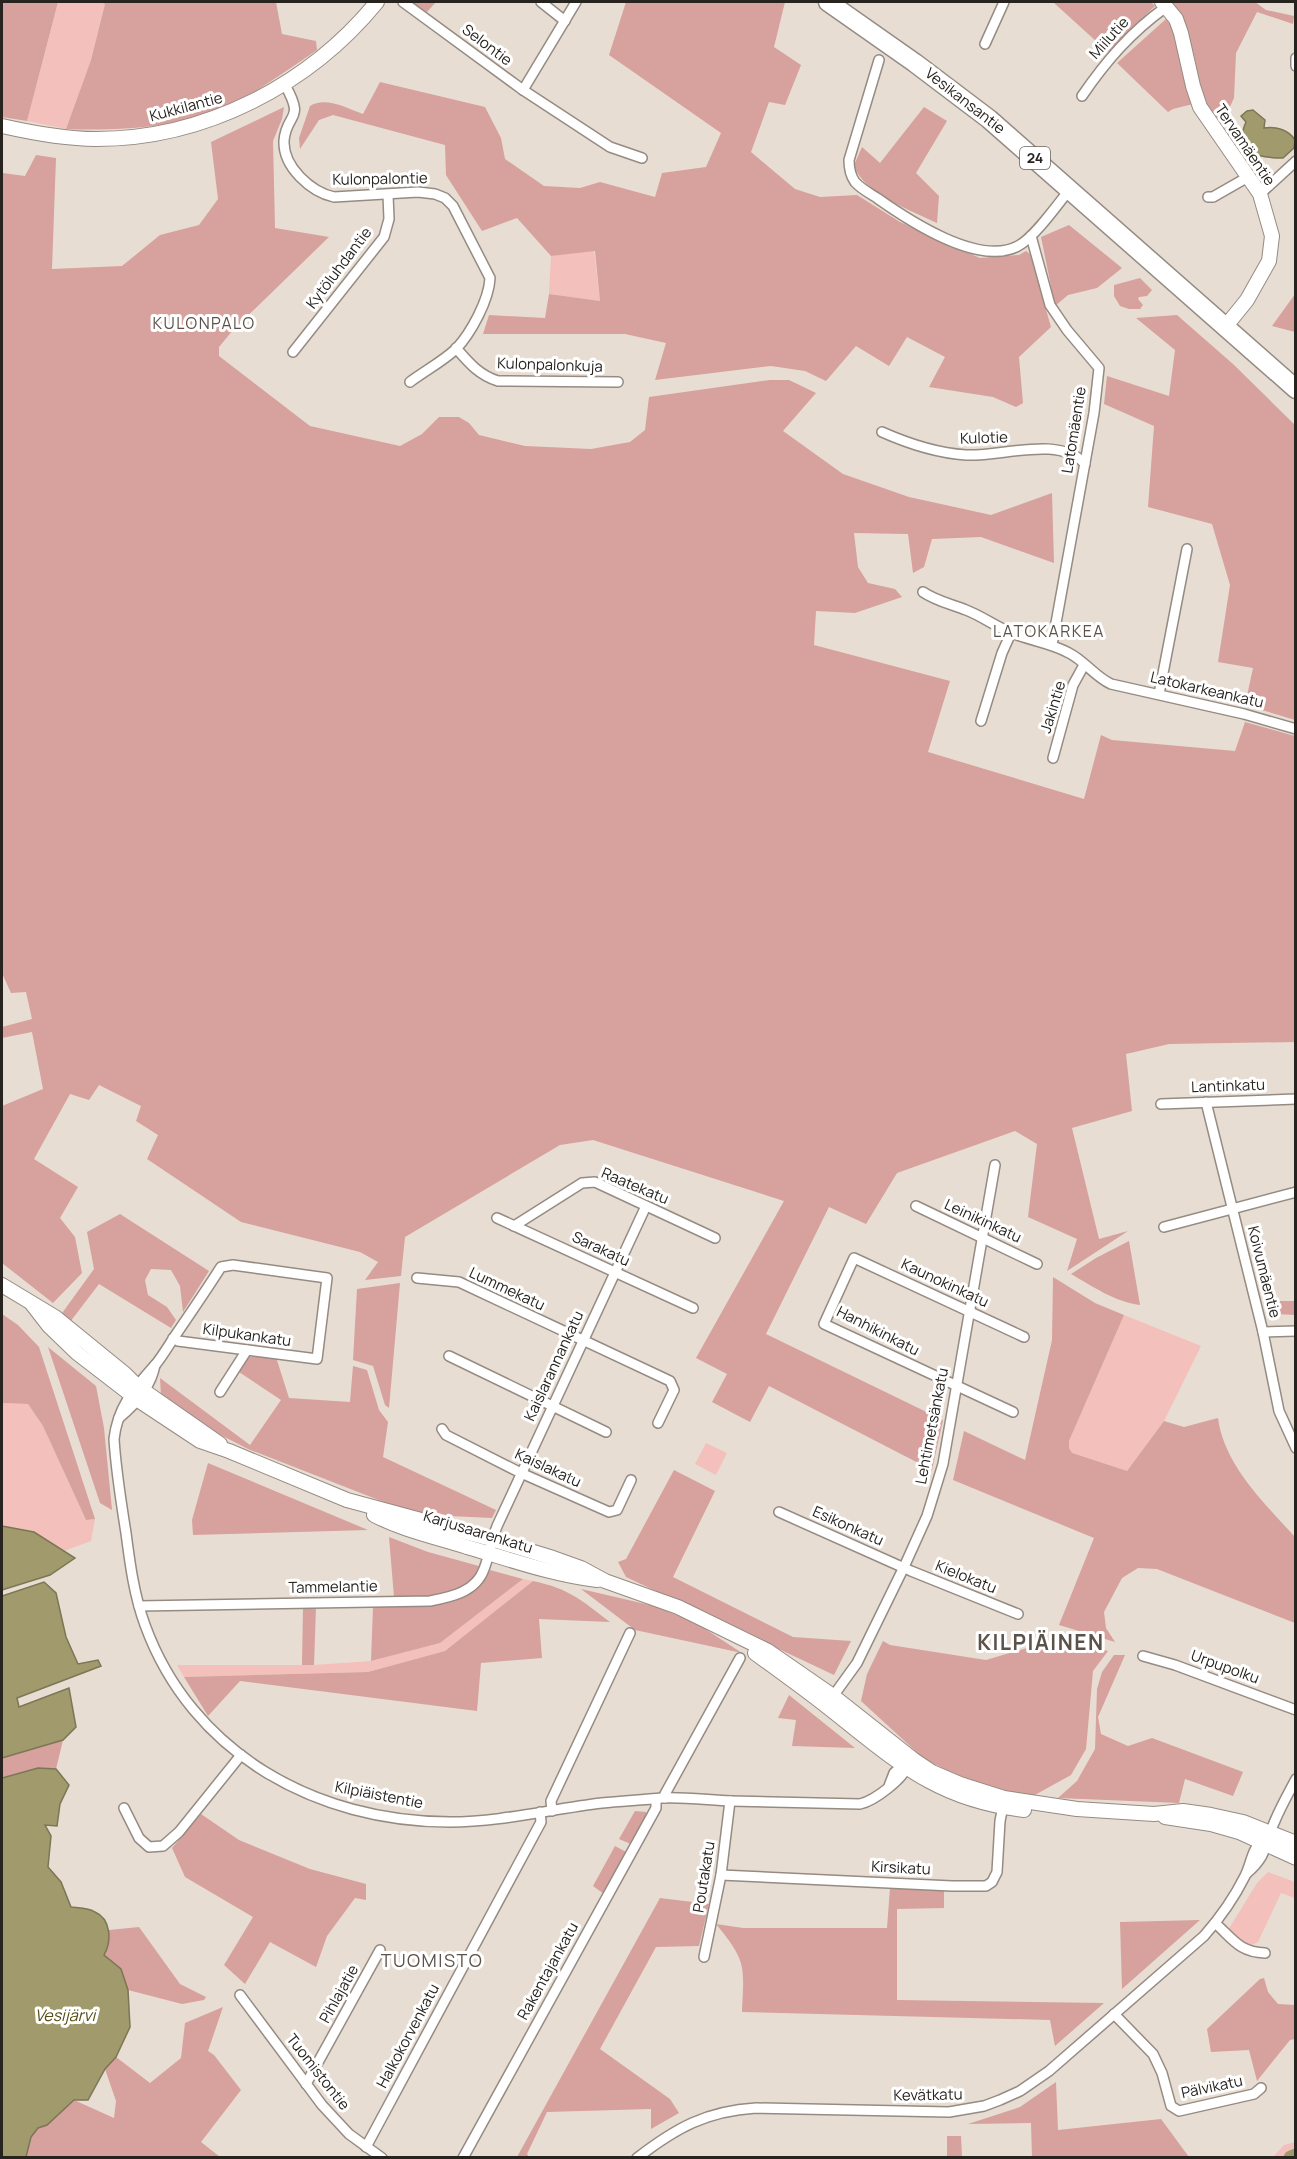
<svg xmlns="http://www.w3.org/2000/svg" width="1297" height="2159" viewBox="0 0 1297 2159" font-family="Manrope,sans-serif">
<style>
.green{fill:#f3c0bc}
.forest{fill:#d7a19d}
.water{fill:#a09a6c;stroke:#7c7655;stroke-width:1.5}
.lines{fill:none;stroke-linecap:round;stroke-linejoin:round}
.river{stroke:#a09a6c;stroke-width:15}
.street-casing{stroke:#958b82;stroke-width:12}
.secondary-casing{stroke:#958b82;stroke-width:16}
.highway-casing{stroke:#958b82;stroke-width:21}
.street{stroke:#fff;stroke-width:9}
.secondary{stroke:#fff;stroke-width:14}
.highway{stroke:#fff;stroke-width:18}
.labels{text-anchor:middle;stroke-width:6;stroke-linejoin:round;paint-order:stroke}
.shield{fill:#fff;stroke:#686562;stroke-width:1.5}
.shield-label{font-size:14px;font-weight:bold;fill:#27231f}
.street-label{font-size:15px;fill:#27231f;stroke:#fff}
.neighbourhood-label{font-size:16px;letter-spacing:1.5px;fill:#5b524a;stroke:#fff}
.water-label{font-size:16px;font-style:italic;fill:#554d14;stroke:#fff}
.quarter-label{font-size:18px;letter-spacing:1.5px;fill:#5b524a;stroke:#fff}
.district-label{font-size:21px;font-weight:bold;letter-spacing:1.5px;fill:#5b524a;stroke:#fff}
</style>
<rect width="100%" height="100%" fill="#e8ddd3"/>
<!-- green -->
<g class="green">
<path d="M 58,2 L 100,2 L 105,4 L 91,60 L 66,129 L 27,121 Z"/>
<path d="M 594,250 L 600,301 L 549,294 L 551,256 Z"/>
<path d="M 1124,1315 L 1201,1346 L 1164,1421 L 1127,1471 L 1072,1454 L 1069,1448 L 1069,1441 Z"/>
<path d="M 2,1403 L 28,1404 L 43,1426 L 86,1520 L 95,1519 L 91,1541 L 64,1551 L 56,1560 L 2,1575 Z"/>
<path d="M 706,1443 L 727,1453 L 716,1475 L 695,1464 Z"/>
<path d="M 523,1579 L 533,1581 L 445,1651 L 368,1672 L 184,1677 L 177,1665 L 314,1665 L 371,1661 L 440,1643 Z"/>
<path d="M 1268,1872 L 1295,1882 L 1295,1898 L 1281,1893 L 1258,1942 L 1250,1946 L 1228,1930 L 1257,1883 Z"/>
<path d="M 1295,2142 L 1295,2157 L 1273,2157 L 1284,2145 Z"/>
</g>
<!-- forest -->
<g class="forest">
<path d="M 2,2 L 58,2 L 27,121 L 2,117 Z"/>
<path d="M 100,2 L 276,2 L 282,34 L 316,41 L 317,50 C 286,71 255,94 221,109 C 176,128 115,131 66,129 L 91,60 L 105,4 Z"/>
<path d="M 411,2 L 436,2 L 427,12 Z"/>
<path d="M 626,2 L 785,2 L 774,47 L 801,65 L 785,105 L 769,102 L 751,152 L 795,189 L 820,197 L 857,195 L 900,222 L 980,258 L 1019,255 L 1026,251 L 1030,254 L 1051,327 L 1019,357 L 1023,403 L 1016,407 L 993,397 L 929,387 L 945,357 L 907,337 L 889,366 L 856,346 L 826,381 L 805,371 L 771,366 L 655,380 L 666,343 L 625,334 L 483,334 L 489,315 L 545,318 L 549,294 L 600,301 L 595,251 L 551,256 L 517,218 L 482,231 L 446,175 L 445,145 L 333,115 L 319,120 L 300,149 L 299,138 L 310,106 C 325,96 347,108 363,114 L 380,82 L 485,107 L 501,138 L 505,159 L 544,186 L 580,188 L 600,182 L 655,197 L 662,173 L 706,167 L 721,133 L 609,55 Z"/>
<path d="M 1053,2 L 1151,2 L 1155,6 L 1108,52 Z"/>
<path d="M 1168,2 L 1255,2 L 1266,10 L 1294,16 L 1293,24 L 1257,12 L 1236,53 L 1234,98 L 1222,124 L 1204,102 L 1194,55 L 1179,16 Z"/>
<path d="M 1166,19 L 1175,31 L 1193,104 L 1173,109 L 1168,112 L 1117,63 Z"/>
<path d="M 284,107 L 282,119 L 273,141 L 275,228 L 329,237 L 233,330 L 219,347 L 219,356 L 310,426 L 400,446 L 422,434 L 439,417 L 459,417 L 469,423 L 479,435 L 525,446 L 591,449 L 630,442 L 645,430 L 649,397 L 770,380 L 789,380 L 816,393 L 783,431 L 843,474 L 909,497 L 991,515 L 1052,493 L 1054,563 L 981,537 L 932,539 L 924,567 L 913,573 L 908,534 L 854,533 L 858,567 L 868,583 L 895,589 L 902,597 L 855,613 L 816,611 L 814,645 L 950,681 L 928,752 L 1084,799 L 1101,735 L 1112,740 L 1235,751 L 1245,722 L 1295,736 L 1295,1042 L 1169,1044 L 1126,1054 L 1132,1111 L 1072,1128 L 1099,1239 L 1128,1231 L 1067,1271 L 1077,1239 L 1028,1217 L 1037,1144 L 1015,1131 L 897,1173 L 866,1224 L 829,1207 L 766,1334 L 943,1420 L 932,1470 L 769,1386 L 750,1422 L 712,1402 L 727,1374 L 696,1358 L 784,1201 L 593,1140 L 560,1145 L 405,1237 L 401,1276 L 365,1280 L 378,1262 L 360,1252 L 241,1222 L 147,1159 L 158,1135 L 136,1121 L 141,1106 L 99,1085 L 89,1100 L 70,1094 L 34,1159 L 78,1187 L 60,1218 L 75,1237 L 82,1273 L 53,1303 L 2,1263 L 2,1106 L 43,1089 L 32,1032 L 2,1038 L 2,1027 L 32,1019 L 26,992 L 11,993 L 2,973 L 2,180 L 3,173 L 25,176 L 36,155 L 56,158 L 52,269 L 122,266 L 160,235 L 199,225 L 218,199 L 211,142 Z"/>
<path d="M 924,107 L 947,121 L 916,173 L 939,196 L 937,223 C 912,211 862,193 854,165 L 862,147 L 880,163 Z"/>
<path d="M 1069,225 L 1122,268 L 1097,288 L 1068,295 L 1055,306 L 1041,237 Z"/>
<path d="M 1140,278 L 1152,290 L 1147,296 L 1139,297 L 1138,299 L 1143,305 L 1140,309 L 1129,309 L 1120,306 L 1114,296 L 1114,285 Z"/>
<path d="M 1295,294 L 1295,332 L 1272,326 Z"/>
<path d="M 1177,315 L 1233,364 L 1295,425 L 1295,720 L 1245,705 L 1253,668 L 1218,662 L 1230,585 L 1212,524 L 1148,507 L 1154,426 L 1104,404 L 1107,376 L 1169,396 L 1175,350 L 1136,318 Z"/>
<path d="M 120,1214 L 209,1271 L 183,1312 L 180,1286 L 171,1270 L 151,1269 L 145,1280 L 148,1295 L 167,1307 L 176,1320 L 171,1328 L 99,1284 L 70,1322 L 60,1316 L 94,1269 L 87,1232 Z"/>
<path d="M 1129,1241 L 1140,1305 C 1115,1302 1092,1286 1071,1274 L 1096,1258 Z"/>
<path d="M 1053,1277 L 1095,1303 L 1124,1315 L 1069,1441 L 1069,1448 L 1072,1453 L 1127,1471 L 1164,1421 L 1184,1427 L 1218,1418 C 1224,1465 1265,1504 1295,1537 L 1295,1623 L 1157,1569 L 1138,1568 L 1122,1578 L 1104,1612 L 1106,1628 L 1115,1642 L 1059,1625 L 1094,1538 L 953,1480 L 964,1431 L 1025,1460 L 1052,1340 Z"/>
<path d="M 400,1283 L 389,1408 L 385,1405 L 373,1366 L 353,1360 L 357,1289 Z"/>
<path d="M 1268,1301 L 1295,1301 L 1295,1315 L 1275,1314 L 1266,1308 Z"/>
<path d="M 2,1314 L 18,1325 L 39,1347 L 95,1519 L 86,1520 L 43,1426 L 28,1404 L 2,1403 Z"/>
<path d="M 48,1347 L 96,1386 L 104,1428 L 112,1510 L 100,1503 Z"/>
<path d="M 257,1355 L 276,1357 L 289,1398 L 350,1402 L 353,1366 L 367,1370 L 379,1410 L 388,1422 L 383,1457 L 496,1510 L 492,1518 L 449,1516 L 425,1509 L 422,1517 L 248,1449 L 213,1431 L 161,1396 L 160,1378 L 250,1445 L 281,1400 L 239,1372 L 247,1358 Z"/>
<path d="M 208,1463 L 368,1530 L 193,1535 L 192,1520 Z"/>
<path d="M 674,1470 L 715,1491 L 673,1577 L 793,1637 L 851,1641 L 834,1675 L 626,1577 L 618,1562 L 626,1559 Z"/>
<path d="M 389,1537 L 428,1552 L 479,1566 C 477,1570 475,1576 472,1579 C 455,1599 417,1596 394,1597 Z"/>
<path d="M 490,1570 L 523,1579 L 440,1643 L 371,1661 L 373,1607 C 414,1606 469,1613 490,1570 Z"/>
<path d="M 533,1581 C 570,1589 581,1600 610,1622 L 539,1619 L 542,1658 L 481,1663 L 477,1711 L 240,1681 L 208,1716 L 184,1677 L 368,1672 L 445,1651 Z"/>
<path d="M 581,1589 L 654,1606 L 696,1623 L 742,1653 L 635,1630 Z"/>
<path d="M 303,1607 L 316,1607 L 314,1665 L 302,1665 Z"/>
<path d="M 1052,1633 L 1108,1651 L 1093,1671 L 1086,1749 L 1071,1775 L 1033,1796 L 1006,1792 L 955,1775 L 922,1757 L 861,1701 L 867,1674 L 883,1641 L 890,1645 L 986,1660 L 1047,1642 Z"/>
<path d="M 1114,1655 L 1125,1655 L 1098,1717 L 1101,1734 L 1128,1746 L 1152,1738 L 1243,1772 L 1233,1796 L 1185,1779 L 1179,1803 L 1058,1798 L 1077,1781 L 1095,1749 L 1097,1689 L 1102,1672 Z"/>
<path d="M 789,1695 L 855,1748 L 792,1746 L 796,1720 L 778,1718 Z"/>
<path d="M 63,1740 L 56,1769 L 38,1768 L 2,1778 L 2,1758 Z"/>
<path d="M 635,1811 L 646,1812 L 646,1820 L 633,1845 L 619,1839 Z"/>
<path d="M 201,1814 L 239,1840 L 310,1869 L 366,1884 L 366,1900 L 355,1898 L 327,1936 L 316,1967 L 270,1942 L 245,1984 L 224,1965 L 253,1917 L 185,1877 L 172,1848 Z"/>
<path d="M 615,1846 L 628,1853 L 604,1894 L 593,1886 Z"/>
<path d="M 890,1888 L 944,1891 L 944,1908 L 897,1909 L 897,2000 L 1104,2003 L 1055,2046 L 1050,2020 L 742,2012 C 744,1965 747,1962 716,1924 L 743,1928 L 887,1928 Z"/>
<path d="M 660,1898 L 709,1904 L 699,1946 L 656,1947 L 600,2049 L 670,2099 L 679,2113 L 651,2129 L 651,2109 L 547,2112 L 527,2154 L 529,2157 L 517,2157 Z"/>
<path d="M 1200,1920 L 1122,1989 L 1120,1922 Z"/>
<path d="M 139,1927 L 180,1984 L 206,1997 L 204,2000 L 182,2004 L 128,1990 L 121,1969 L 103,1955 L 107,1949 L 109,1930 Z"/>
<path d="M 1264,1978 L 1268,1992 L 1278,2004 L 1295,2005 L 1295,2039 L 1290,2040 L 1257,2081 L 1249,2050 L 1211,2052 L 1207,2029 L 1260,1979 Z"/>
<path d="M 223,2007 L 208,2051 L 214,2055 L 241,2090 L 201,2142 L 220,2157 L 26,2158 L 31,2137 L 38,2128 L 47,2125 L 74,2100 L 114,2118 L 116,2101 L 105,2069 L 116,2057 L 150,2083 L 181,2058 L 185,2023 Z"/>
<path d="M 1056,2082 L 1058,2130 L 1161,2119 L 1189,2157 L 1032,2157 L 1031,2123 L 968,2124 L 1020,2107 Z"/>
<path d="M 947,2136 L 961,2136 L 962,2157 L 947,2157 Z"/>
</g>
<!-- water -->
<g class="water">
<path d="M 1253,110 L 1265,120 L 1264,128 C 1276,126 1289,130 1295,140 L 1294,148 L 1283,158 C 1258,158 1232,153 1246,122 L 1241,116 L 1247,111 Z"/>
<path d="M 2,1526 L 34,1532 L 75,1558 L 50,1575 L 2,1590 Z"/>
<path d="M 44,1582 L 56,1593 L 66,1637 L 78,1664 L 98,1660 L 101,1666 L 17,1698 L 19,1707 L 69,1688 L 76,1727 L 63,1740 L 2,1758 L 2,1596 Z"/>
<path d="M 38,1768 L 56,1769 L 69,1785 L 60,1804 L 57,1826 L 45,1825 L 51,1836 L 48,1867 L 61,1882 L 71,1907 C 79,1908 89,1908 95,1912 C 111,1919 112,1941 104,1955 L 121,1969 L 128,1990 L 130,2027 L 116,2057 L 105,2069 L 88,2100 L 74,2100 L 47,2125 L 38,2128 L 31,2137 L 26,2157 L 2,2157 L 2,1778 Z"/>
</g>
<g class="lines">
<!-- river -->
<path class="river" d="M 1291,2158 L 1296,2156"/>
<defs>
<g id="street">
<path d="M 403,2 L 523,90 L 610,147 L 642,158"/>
<path d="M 541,2 L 565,21"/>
<path d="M 985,44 L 1004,2"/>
<path d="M 1296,58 L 1296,66"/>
<path d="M 879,60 L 849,160 C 849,167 850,175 855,182 C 860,188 869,193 877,198 C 908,220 979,267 1018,246 C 1034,238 1058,204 1070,189"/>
<path d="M 285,85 C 306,122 286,112 284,141 C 283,167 311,192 334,197 L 418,192 L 435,194 L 445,198 L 453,206 L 490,278 C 489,300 471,333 456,349 C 443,361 425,371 410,382"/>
<path d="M 523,90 L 576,2"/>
<path d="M 1082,96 C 1106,61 1131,32 1166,7"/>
<path d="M 1260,194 L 1296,161"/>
<path d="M 1208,197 L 1213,197 L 1248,177"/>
<path d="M 1031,236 L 1050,305 L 1067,330 L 1099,368 L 1094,413 L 1052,645"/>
<path d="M 456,348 C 469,363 479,375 498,381 L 618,382"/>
<path d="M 293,352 L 384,237 L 389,219 L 388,195"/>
<path d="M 882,432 C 909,444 936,453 966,455 C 1001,457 1059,435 1085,464"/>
<path d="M 923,592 C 936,601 951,604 966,610 C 982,616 996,627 1012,633 C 1031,641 1051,643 1069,653 C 1085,661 1094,676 1111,684 L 1244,714 L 1296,729"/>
<path d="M 1159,694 L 1187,549"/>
<path d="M 981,721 L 1002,653 L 1011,633"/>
<path d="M 1053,758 L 1073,685 L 1084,665"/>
<path d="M 1206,1102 L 1263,1332 L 1279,1411 L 1296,1448"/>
<path d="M 1161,1104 L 1296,1099"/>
<path d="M 916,1206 L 1037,1264"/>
<path d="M 497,1218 L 693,1308"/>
<path d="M 514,1226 L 582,1183 L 595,1182 L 715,1238"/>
<path d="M 1164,1227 L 1296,1192"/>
<path d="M 417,1278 L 459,1282 L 670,1381 L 674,1390 L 658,1423"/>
<path d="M 1263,1332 L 1296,1331"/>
<path d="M 173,1338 L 178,1341 L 317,1359 L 327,1278 L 233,1265 L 221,1267 C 207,1289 192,1311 177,1333 C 170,1343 164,1354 156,1364 C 135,1388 118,1405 114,1439 C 116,1471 121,1502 126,1533 C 130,1564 134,1595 145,1625 C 192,1754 317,1822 450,1822 C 501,1822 551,1809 602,1803 C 622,1801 642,1800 662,1798 C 684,1797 708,1800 731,1801 C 774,1802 817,1803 860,1804 C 874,1801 905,1778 908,1764"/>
<path d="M 449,1356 L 606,1432"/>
<path d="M 220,1392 L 247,1350"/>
<path d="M 1013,1412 L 824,1324 L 854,1258 L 1024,1337"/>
<path d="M 119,1418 C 136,1404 151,1387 155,1365"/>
<path d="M 442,1429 L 446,1435 L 521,1473 L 609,1512 L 617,1510 L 631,1480"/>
<path d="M 779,1512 L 911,1571 L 1018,1614"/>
<path d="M 139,1606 L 430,1601 C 451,1597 476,1592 484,1569 C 490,1554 491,1539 498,1524 L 646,1206"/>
<path d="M 1143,1656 L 1175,1665 L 1296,1710"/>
<path d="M 831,1699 L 857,1663 L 904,1567 L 927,1516 L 943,1464 L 995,1165"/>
<path d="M 889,1786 L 894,1773 L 906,1762"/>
<path d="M 665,1798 L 665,1794 L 740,1658"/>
<path d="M 124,1808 L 139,1838 L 149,1847 L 163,1846 L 179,1832 L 241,1755"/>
<path d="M 552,1811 L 551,1801 L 630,1633"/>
<path d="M 1247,1873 C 1268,1855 1264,1845 1274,1823 C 1280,1808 1288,1794 1296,1779"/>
<path d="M 721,1875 L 952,1886 L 986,1886 L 992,1882 L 997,1872 L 1000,1821 L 1004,1801"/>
<path d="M 1215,1923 C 1233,1939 1239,1952 1265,1953"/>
<path d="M 704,1957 L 721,1875 L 730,1801"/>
<path d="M 240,1995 L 322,2105 L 349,2134 L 382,2158"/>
<path d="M 1114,2014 L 1153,2054 L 1162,2073 L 1171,2106 L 1179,2111 L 1254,2094 L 1261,2088"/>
<path d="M 306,2084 L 380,1950"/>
<path d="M 366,2147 L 541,1822 L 540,1812"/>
<path d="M 463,2158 L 656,1808 L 656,1799"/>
<path d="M 637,2158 C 676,2128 706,2111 756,2108 L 949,2112 L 984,2106 L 1000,2100 L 1020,2091 L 1049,2071 L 1204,1936 C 1220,1918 1234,1898 1245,1876 C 1252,1862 1251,1850 1264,1838"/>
</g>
<g id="secondary">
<path d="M 1162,2 L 1176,19 L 1181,33 L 1193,86 L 1200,107 L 1260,194 L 1272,236 L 1269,261 L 1247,300 L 1226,326"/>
<path d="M 2,126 C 33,133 64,139 96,139 C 205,139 309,85 377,2"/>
<path d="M 2,1285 L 55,1317 L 125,1374 L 137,1386 L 220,1444"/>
<path d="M 32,1304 L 49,1326 L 77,1353 L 138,1400 L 200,1441 L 229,1451 L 347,1500 L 491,1539 L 553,1558 L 581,1568 L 605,1581 L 678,1607 L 768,1651 L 833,1696 L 914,1760 L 932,1772 L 960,1784 L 1004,1798 L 1077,1809 L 1154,1814 L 1183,1811 L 1211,1815 L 1243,1822 L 1296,1843"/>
<path d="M 374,1515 C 403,1530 436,1537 467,1547 C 509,1559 553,1575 597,1580"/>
<path d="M 755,1653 C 778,1670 802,1687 825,1705 C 893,1758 934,1800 1024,1810"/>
<path d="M 1165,1817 L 1211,1824 L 1239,1832 L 1296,1858"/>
</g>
<path id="highway" d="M 828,2 L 915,63 L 989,119 L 1296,389"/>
</defs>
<!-- street casing -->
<use href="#street" class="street-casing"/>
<!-- secondary casing -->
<use href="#secondary" class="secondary-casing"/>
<!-- highway casing -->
<use href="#highway" class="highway-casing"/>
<!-- street -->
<use href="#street" class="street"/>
<!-- secondary -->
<use href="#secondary" class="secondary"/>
<!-- highway -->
<use href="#highway" class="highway"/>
</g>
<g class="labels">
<!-- shield labels -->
<rect class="shield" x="1020" y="147" width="30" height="22" rx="4.5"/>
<g class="shield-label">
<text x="1035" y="163">24</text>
</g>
<!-- street labels -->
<g class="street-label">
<text transform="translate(1109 38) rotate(-48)" y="5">Miilutie</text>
<text transform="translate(487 45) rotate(37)" y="5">Selontie</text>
<text transform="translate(965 101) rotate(38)" y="5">Vesikansantie</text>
<text transform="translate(186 107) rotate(-15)" y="5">Kukkilantie</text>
<text transform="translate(1245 145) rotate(56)" y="5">Tervamäentie</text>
<text transform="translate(380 179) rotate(-1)" y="5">Kulonpalontie</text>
<text transform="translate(339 268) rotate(-53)" y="5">Kytöluhdantie</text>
<text transform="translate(550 365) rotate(2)" y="5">Kulonpalonkuja</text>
<text transform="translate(1074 430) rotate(-81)" y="5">Latomäentie</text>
<text transform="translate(984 438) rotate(-2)" y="5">Kulotie</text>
<text transform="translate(1207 690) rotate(13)" y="5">Latokarkeankatu</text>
<text transform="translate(1053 707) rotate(-73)" y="5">Jakintie</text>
<text transform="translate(1228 1086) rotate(-2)" y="5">Lantinkatu</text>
<text transform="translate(635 1186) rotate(23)" y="5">Raatekatu</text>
<text transform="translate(983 1221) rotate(25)" y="5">Leinikinkatu</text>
<text transform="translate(601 1249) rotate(25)" y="5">Sarakatu</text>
<text transform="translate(1264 1272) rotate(76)" y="5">Koivumäentie</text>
<text transform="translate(945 1283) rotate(25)" y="5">Kaunokinkatu</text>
<text transform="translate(507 1289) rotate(25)" y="5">Lummekatu</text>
<text transform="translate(878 1331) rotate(27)" y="5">Hanhikinkatu</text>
<text transform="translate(247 1335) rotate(8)" y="5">Kilpukankatu</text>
<text transform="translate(554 1366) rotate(-65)" y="5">Kaislarannankatu</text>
<text transform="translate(932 1426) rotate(-79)" y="5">Lehtimetsänkatu</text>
<text transform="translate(548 1468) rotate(25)" y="5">Kaislakatu</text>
<text transform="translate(848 1526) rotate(24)" y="5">Esikonkatu</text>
<text transform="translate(478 1532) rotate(17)" y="5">Karjusaarenkatu</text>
<text transform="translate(966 1577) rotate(22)" y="5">Kielokatu</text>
<text transform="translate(333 1587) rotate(-1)" y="5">Tammelantie</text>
<text transform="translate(1225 1667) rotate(20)" y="5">Urpupolku</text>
<text transform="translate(379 1795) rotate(11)" y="5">Kilpiäistentie</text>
<text transform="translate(901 1868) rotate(3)" y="5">Kirsikatu</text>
<text transform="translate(704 1877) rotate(-81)" y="5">Poutakatu</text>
<text transform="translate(548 1971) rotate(-61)" y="5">Rakentajankatu</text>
<text transform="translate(339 1994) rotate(-61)" y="5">Pihlajatie</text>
<text transform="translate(408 2036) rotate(-62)" y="5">Halkokorvenkatu</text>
<text transform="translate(318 2072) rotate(52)" y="5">Tuomistontie</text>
<text transform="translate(1212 2087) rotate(-12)" y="5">Pälvikatu</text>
<text transform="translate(928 2095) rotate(-1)" y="5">Kevätkatu</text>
</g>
<!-- neighbourhood labels -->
<g class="neighbourhood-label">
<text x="204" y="329">KULONPALO</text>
<text x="1049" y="637">LATOKARKEA</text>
</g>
<!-- water labels -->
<g class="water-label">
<text x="65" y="2021">Vesijärvi</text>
</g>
<!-- quarter labels -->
<g class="quarter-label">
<text x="432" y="1967">TUOMISTO</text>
</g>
<!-- district labels -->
<g class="district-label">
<text x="1041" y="1650">KILPIÄINEN</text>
</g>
</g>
<!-- border -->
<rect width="1297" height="2159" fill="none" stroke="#27231f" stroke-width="6"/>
</svg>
